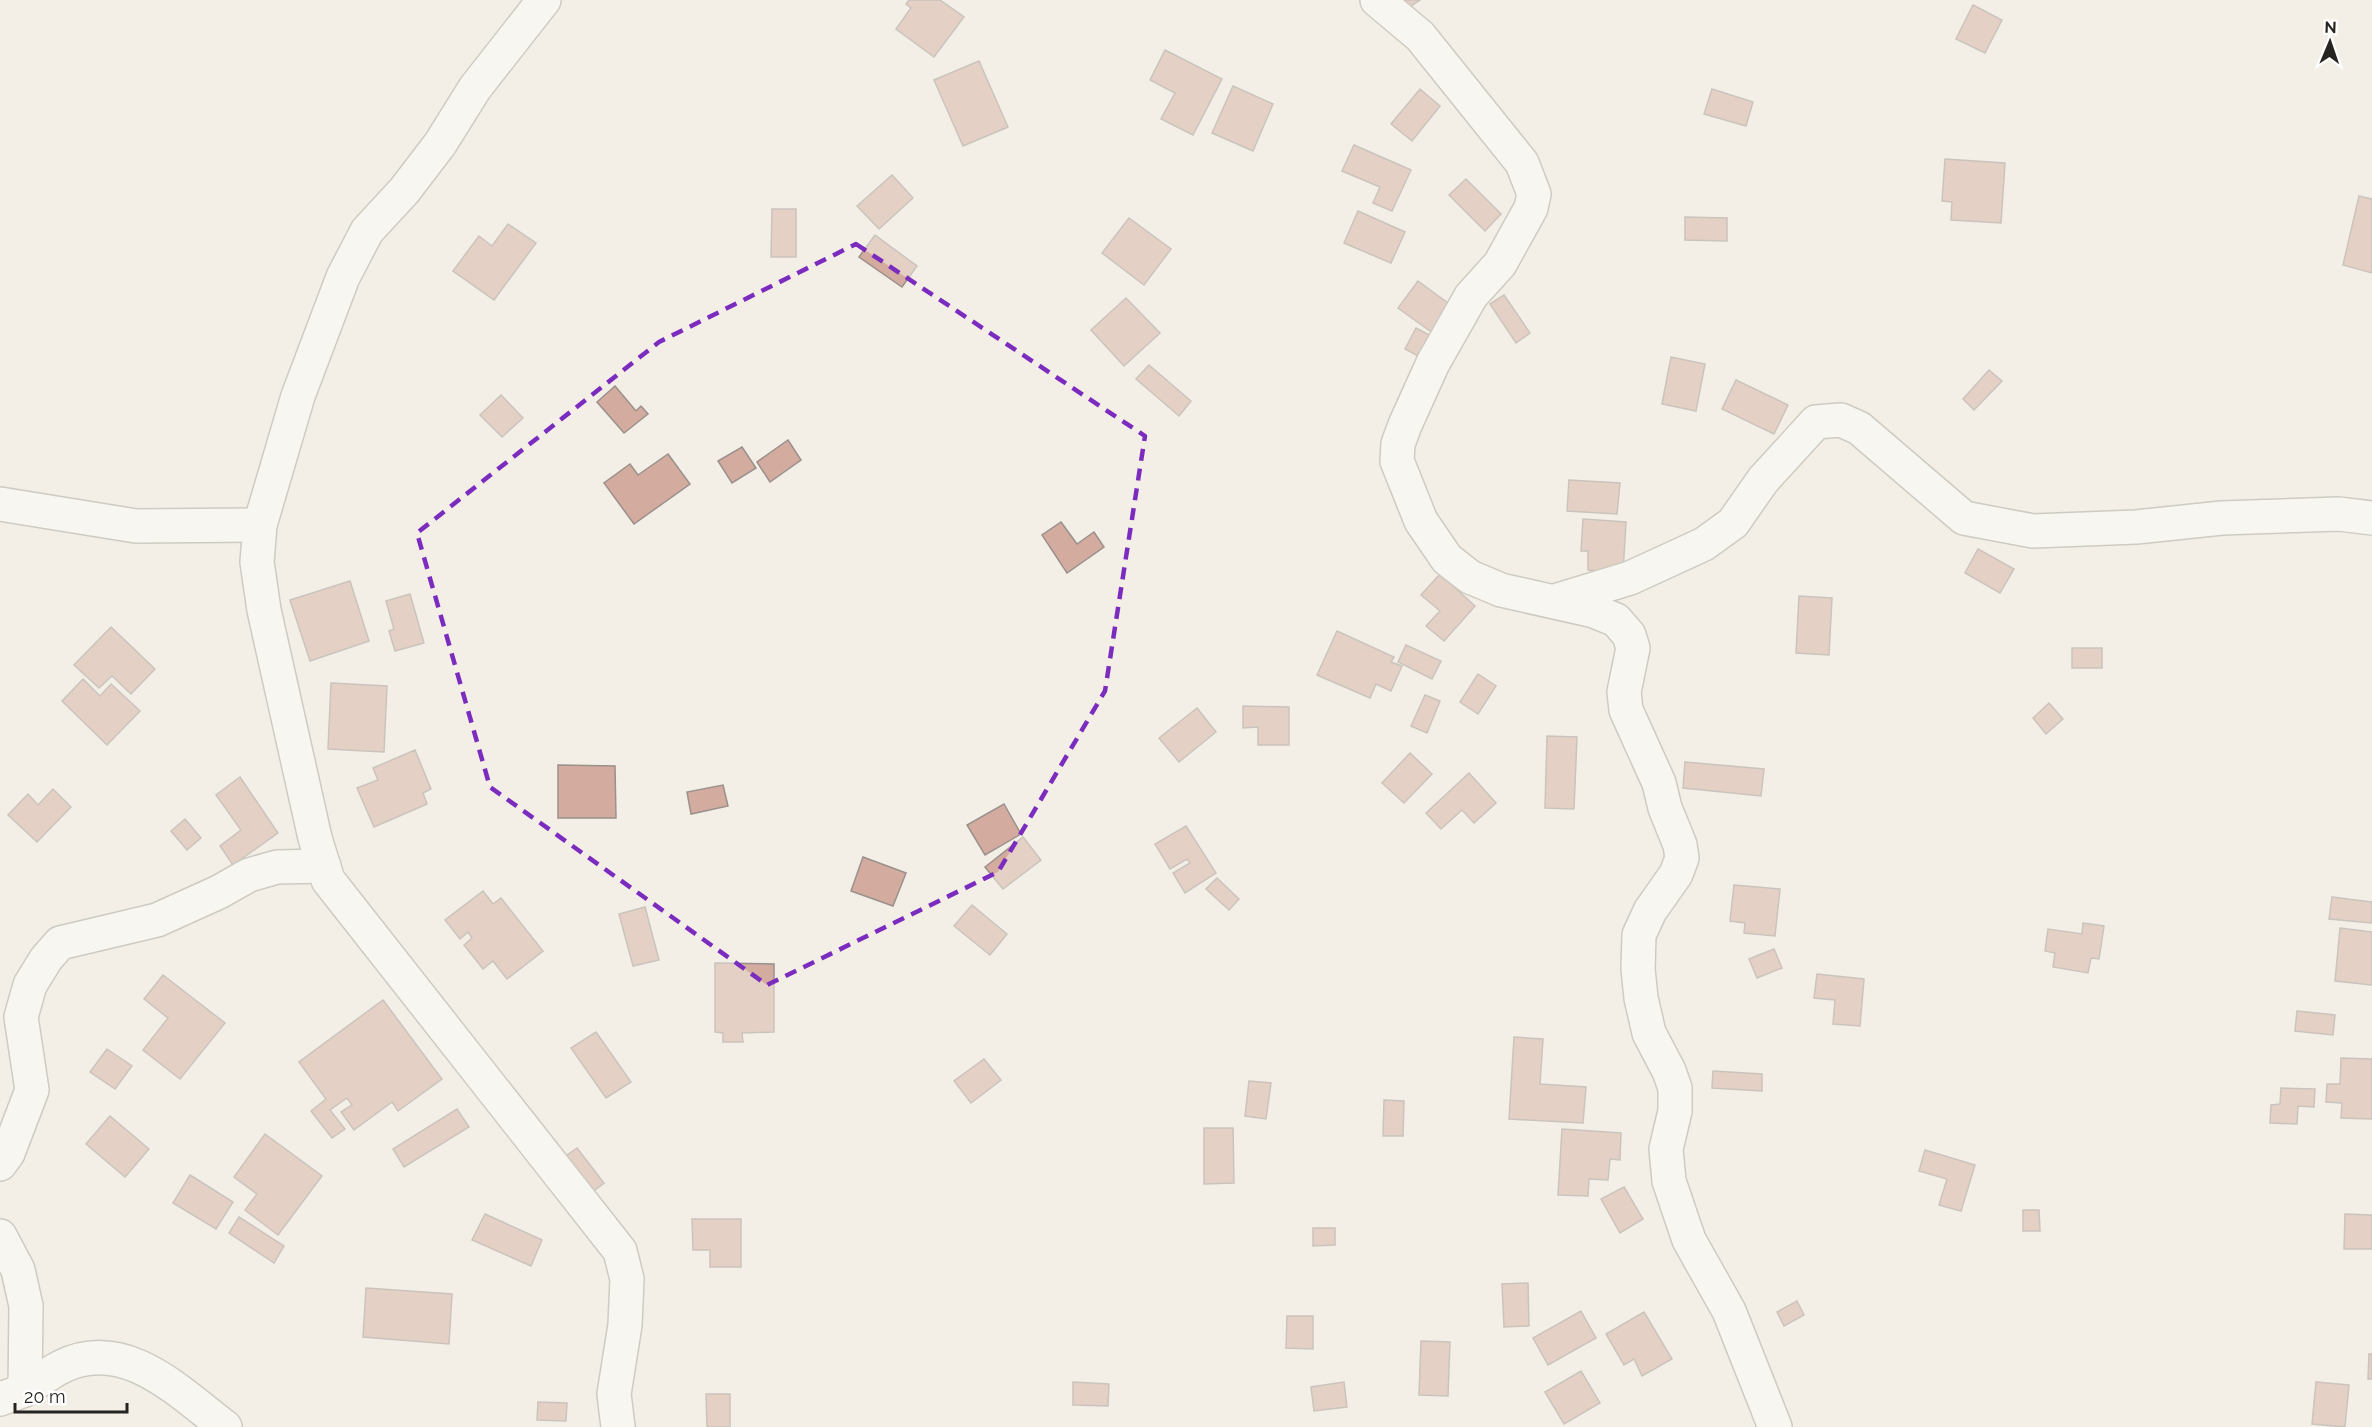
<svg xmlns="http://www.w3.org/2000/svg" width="2372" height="1427" viewBox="0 0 2372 1427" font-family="Raleway,sans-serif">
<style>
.building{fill:#d4ac9f;stroke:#9a908c;stroke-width:1.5}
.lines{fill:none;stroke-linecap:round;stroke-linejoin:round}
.street-casing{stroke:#a3a097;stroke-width:36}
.street{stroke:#fff;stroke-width:33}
.marked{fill:none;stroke:#7b2cbf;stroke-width:4.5;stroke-dasharray:12 8;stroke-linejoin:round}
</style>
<rect width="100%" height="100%" fill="#f3efe6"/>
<!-- building -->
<g class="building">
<path d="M 909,0 L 940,0 L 964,17 L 934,57 L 896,29 L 911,8 L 906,4 Z"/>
<path d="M 1393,0 L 1420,0 L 1402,12 Z"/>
<path d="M 1973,5 L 2002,20 L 1985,53 L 1956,39 Z"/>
<path d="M 1165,50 L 1222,79 L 1193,135 L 1161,119 L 1175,93 L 1150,80 Z"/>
<path d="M 979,61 L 1008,127 L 963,146 L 934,80 Z"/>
<path d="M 1233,86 L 1273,104 L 1253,151 L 1212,133 Z"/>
<path d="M 1420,89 L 1440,106 L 1412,141 L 1391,124 Z"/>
<path d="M 1712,89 L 1753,102 L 1746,126 L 1704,114 Z"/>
<path d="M 1354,145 L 1411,170 L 1392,211 L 1373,203 L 1380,187 L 1342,171 Z"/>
<path d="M 1945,159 L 2005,163 L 2001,223 L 1951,220 L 1952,202 L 1942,201 Z"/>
<path d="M 892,175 L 913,198 L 879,229 L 857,206 Z"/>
<path d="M 1466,179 L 1501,214 L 1485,231 L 1449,195 Z"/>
<path d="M 2359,196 L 2372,199 L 2372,273 L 2343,265 Z"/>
<path d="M 772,209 L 796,209 L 796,257 L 771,257 Z"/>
<path d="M 1358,211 L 1405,232 L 1391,263 L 1344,243 Z"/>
<path d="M 1685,217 L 1727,218 L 1727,241 L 1685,240 Z"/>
<path d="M 1129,218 L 1171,249 L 1144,285 L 1102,253 Z"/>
<path d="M 508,224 L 536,243 L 494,300 L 453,271 L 479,236 L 492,246 Z"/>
<path d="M 875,235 L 917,266 L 902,287 L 859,257 Z"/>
<path d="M 1418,281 L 1456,309 L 1437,336 L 1398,308 Z"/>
<path d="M 1504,295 L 1530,333 L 1516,343 L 1490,304 Z"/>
<path d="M 1126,298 L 1160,333 L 1124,366 L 1091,330 Z"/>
<path d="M 1416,328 L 1431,336 L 1420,357 L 1405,349 Z"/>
<path d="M 1671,357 L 1705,364 L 1696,411 L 1662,404 Z"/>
<path d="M 1149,365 L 1191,401 L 1179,416 L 1136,379 Z"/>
<path d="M 1989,370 L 2002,381 L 1974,410 L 1963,399 Z"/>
<path d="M 1736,380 L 1788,405 L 1774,434 L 1722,409 Z"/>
<path d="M 615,386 L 636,411 L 641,406 L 648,414 L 624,433 L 597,402 Z"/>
<path d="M 501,395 L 523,418 L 502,437 L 480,415 Z"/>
<path d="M 788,440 L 801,460 L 770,482 L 757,462 Z"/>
<path d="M 742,447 L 756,468 L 732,483 L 718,461 Z"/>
<path d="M 668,454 L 690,484 L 634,524 L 604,483 L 630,464 L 638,475 Z"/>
<path d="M 1569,480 L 1620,483 L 1617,514 L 1567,511 Z"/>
<path d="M 1583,519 L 1626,522 L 1623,573 L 1588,570 L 1588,551 L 1581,551 Z"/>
<path d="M 1061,522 L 1077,544 L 1094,532 L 1104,547 L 1067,573 L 1042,535 Z"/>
<path d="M 1978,549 L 2014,569 L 2000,593 L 1965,573 Z"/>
<path d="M 1440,574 L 1475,606 L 1444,641 L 1426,626 L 1440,611 L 1421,595 Z"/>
<path d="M 350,581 L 369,641 L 310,661 L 290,600 Z"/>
<path d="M 410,594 L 424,643 L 395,651 L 389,631 L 394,629 L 386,601 Z"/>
<path d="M 1799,596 L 1832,598 L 1829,655 L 1796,653 Z"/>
<path d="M 111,627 L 155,669 L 131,694 L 112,676 L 99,688 L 74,665 Z"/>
<path d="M 1337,631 L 1394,657 L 1391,662 L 1402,666 L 1391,691 L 1376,684 L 1370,698 L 1317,675 Z"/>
<path d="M 1406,645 L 1441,661 L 1432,679 L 1398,662 Z"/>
<rect x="2072" y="648" width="30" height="20"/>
<path d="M 1478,674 L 1496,686 L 1478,714 L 1460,702 Z"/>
<path d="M 83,679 L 100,696 L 111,684 L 140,711 L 107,745 L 62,701 Z"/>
<path d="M 331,683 L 387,686 L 384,752 L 328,749 Z"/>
<path d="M 1425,695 L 1440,701 L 1427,733 L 1411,726 Z"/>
<path d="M 2049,703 L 2063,719 L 2046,734 L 2033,718 Z"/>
<path d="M 1243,706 L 1289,707 L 1289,745 L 1258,745 L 1258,727 L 1243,728 Z"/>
<path d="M 1197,708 L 1216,732 L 1179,762 L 1159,738 Z"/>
<path d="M 1547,736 L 1577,737 L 1574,809 L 1545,808 Z"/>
<path d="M 415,750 L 431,789 L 423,793 L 427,804 L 374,827 L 357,788 L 378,780 L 373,768 Z"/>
<path d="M 1410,753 L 1432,774 L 1404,803 L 1382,783 Z"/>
<path d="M 1685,762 L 1764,769 L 1761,796 L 1683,788 Z"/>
<path d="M 558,765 L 615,766 L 616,818 L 558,818 Z"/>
<path d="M 1469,773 L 1496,803 L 1474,823 L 1462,810 L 1441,829 L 1426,813 Z"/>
<path d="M 240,777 L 278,833 L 233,865 L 220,846 L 241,830 L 216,795 Z"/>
<path d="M 723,785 L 728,806 L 691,814 L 687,792 Z"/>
<path d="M 53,789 L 71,807 L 37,842 L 8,815 L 28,794 L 38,805 Z"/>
<path d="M 1004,804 L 1021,834 L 985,855 L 967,825 Z"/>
<path d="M 185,819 L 201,838 L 187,850 L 171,831 Z"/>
<path d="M 1186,826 L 1216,873 L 1185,893 L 1173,873 L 1190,863 L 1187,859 L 1170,869 L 1155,844 Z"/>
<path d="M 1023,837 L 1041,860 L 1003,889 L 985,867 Z"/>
<path d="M 863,857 L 906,873 L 893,906 L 851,891 Z"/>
<path d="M 1217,878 L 1239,899 L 1229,910 L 1206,889 Z"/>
<path d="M 1734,885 L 1780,889 L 1775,936 L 1744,933 L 1745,923 L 1730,921 Z"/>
<path d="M 483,891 L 493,904 L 501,898 L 543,951 L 507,979 L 493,961 L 483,969 L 464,945 L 472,938 L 468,932 L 460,939 L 445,920 Z"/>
<path d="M 2332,897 L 2372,902 L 2372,923 L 2329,919 Z"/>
<path d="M 972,905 L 1007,934 L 990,955 L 954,926 Z"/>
<path d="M 645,907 L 659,960 L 633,966 L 619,914 Z"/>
<path d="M 2083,923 L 2104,926 L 2099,959 L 2091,958 L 2088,973 L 2053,967 L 2055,953 L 2045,951 L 2048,929 L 2082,934 Z"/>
<path d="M 2340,928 L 2372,932 L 2372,985 L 2335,981 Z"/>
<path d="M 1774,949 L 1782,968 L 1757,978 L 1749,959 Z"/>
<path d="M 715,963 L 774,964 L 774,1032 L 742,1033 L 743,1042 L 723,1042 L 723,1033 L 715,1032 Z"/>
<path d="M 1817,974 L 1864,979 L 1860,1026 L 1833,1024 L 1835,1000 L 1814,998 Z"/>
<path d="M 163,975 L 225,1023 L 180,1079 L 143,1050 L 168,1018 L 144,999 Z"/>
<path d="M 383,1000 L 442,1079 L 398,1111 L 392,1102 L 354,1130 L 341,1112 L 352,1105 L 347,1098 L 330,1110 L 345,1129 L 332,1138 L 311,1111 L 326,1099 L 299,1062 Z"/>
<path d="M 2297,1011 L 2335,1015 L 2333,1035 L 2295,1031 Z"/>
<path d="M 596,1032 L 631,1082 L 606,1098 L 571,1048 Z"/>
<path d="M 1514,1037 L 1543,1039 L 1540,1084 L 1586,1087 L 1583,1123 L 1509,1119 Z"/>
<path d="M 107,1049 L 132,1066 L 115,1089 L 90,1072 Z"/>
<path d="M 2341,1058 L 2372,1059 L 2372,1119 L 2341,1118 L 2342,1103 L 2326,1102 L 2327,1084 L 2340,1084 Z"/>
<path d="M 984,1059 L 1001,1080 L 971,1103 L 954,1081 Z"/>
<path d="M 1713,1071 L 1762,1074 L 1762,1091 L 1712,1088 Z"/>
<path d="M 1249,1081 L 1271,1083 L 1266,1119 L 1245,1116 Z"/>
<path d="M 2281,1088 L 2315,1089 L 2314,1107 L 2298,1106 L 2297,1124 L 2270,1123 L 2271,1105 L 2280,1104 Z"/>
<path d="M 1384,1100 L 1404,1101 L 1403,1136 L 1383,1136 Z"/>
<path d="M 457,1109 L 469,1127 L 404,1167 L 393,1149 Z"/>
<path d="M 110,1116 L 149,1149 L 125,1177 L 86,1144 Z"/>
<path d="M 1204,1128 L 1233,1128 L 1234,1183 L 1204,1184 Z"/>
<path d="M 1562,1129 L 1621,1133 L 1620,1160 L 1610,1159 L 1608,1180 L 1589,1179 L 1588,1196 L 1558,1195 Z"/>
<path d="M 265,1134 L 322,1176 L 278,1235 L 245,1210 L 257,1194 L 234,1177 Z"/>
<path d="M 577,1148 L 604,1183 L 590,1194 L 563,1158 Z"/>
<path d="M 1925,1150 L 1975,1165 L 1961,1211 L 1939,1205 L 1947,1179 L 1919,1171 Z"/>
<path d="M 190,1175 L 233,1202 L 216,1229 L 173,1203 Z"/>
<path d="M 1624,1187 L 1643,1219 L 1620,1233 L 1601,1199 Z"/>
<path d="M 2023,1210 L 2039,1210 L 2040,1231 L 2023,1231 Z"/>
<path d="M 485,1214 L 542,1240 L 531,1266 L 472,1240 Z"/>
<path d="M 2345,1214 L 2372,1215 L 2372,1249 L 2344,1249 Z"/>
<path d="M 239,1217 L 284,1246 L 274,1263 L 229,1233 Z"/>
<path d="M 692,1219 L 741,1219 L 741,1267 L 710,1267 L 710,1250 L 693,1250 Z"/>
<path d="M 1313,1228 L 1335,1228 L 1335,1245 L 1313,1246 Z"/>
<path d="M 1528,1283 L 1529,1326 L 1504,1327 L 1502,1284 Z"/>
<path d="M 366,1288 L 452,1294 L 449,1344 L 363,1337 Z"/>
<path d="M 1797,1301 L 1804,1315 L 1784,1326 L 1777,1312 Z"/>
<path d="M 1581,1311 L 1596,1338 L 1548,1365 L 1533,1338 Z"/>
<path d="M 1644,1312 L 1672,1359 L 1642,1376 L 1634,1359 L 1624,1365 L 1606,1334 Z"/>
<path d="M 1287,1316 L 1313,1316 L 1313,1349 L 1286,1348 Z"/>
<path d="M 1421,1341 L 1450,1342 L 1448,1396 L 1419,1395 Z"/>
<path d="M 2369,1354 L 2372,1354 L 2372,1379 L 2368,1379 Z"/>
<path d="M 1581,1371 L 1600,1403 L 1564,1424 L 1545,1392 Z"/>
<path d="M 1073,1382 L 1109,1384 L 1108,1406 L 1073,1405 Z"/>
<path d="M 1344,1382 L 1347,1407 L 1314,1411 L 1311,1387 Z"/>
<path d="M 2316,1382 L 2349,1385 L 2345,1427 L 2312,1424 Z"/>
<path d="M 706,1394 L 730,1394 L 730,1427 L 707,1427 Z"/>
<path d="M 538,1402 L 567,1403 L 566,1421 L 537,1420 Z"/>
</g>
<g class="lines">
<defs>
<g id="street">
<path d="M 544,0 L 475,88 L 440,144 L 404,191 L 367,231 L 343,277 L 298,396 L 260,525 L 257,562 L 264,610 L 315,838 L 328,880 L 620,1251 L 627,1279 L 625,1325 L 614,1394 L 618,1427"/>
<path d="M 1377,0 L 1420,36 L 1522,163 L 1534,194 L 1531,208 L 1500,264 L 1471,296 L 1433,363 L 1405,425 L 1398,444 L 1397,461 L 1421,521 L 1447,559 L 1470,577 L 1501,590 L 1594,611 L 1616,620 L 1629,635 L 1633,648 L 1624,692 L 1626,710 L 1659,783 L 1665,808 L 1680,845 L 1682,858 L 1676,874 L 1650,911 L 1639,935 L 1638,969 L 1641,998 L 1649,1033 L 1669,1071 L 1675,1088 L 1675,1111 L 1666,1149 L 1669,1181 L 1689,1240 L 1729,1311 L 1775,1427"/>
<path d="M 0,504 L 136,526 L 260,525"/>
<path d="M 1555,601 L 1630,578 L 1704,544 L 1733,523 L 1763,480 L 1816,422 L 1841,420 L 1859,428 L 1964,518 L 2033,531 L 2136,527 L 2222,518 L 2339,514 L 2372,518"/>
<path d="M 0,1164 L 8,1153 L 32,1090 L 21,1017 L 30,985 L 46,959 L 60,943 L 157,920 L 219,892 L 249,875 L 277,867 L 324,866"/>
<path d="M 0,1236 L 18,1270 L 26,1306 L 25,1390"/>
<path d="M 0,1399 C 9,1396 18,1393 26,1389 C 38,1382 49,1373 61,1367 C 124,1335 179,1392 225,1427"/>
</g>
</defs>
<!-- street casing -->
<use href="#street" class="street-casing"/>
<!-- street -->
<use href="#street" class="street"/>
</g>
<!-- marked area -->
<path d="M0 0H2372V1427H0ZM 856,244 L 1145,436 L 1105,691 L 998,872 L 767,985 L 490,787 L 417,533 L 659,342 Z" fill="#f3efe6" fill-opacity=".55" fill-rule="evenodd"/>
<path class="marked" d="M 856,244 L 1145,436 L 1105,691 L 998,872 L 767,985 L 490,787 L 417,533 L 659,342 Z"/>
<!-- north arrow -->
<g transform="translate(2330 42) rotate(2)" stroke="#ffffff" stroke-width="4.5" paint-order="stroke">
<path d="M0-4.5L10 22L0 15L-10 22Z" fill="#252420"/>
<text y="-9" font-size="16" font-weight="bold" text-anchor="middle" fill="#252420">N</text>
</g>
<!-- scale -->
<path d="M15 1403v9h112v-9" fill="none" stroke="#252420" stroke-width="3"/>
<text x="24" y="1403" font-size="18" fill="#252420" stroke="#ffffff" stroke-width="4.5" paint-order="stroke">20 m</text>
</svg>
